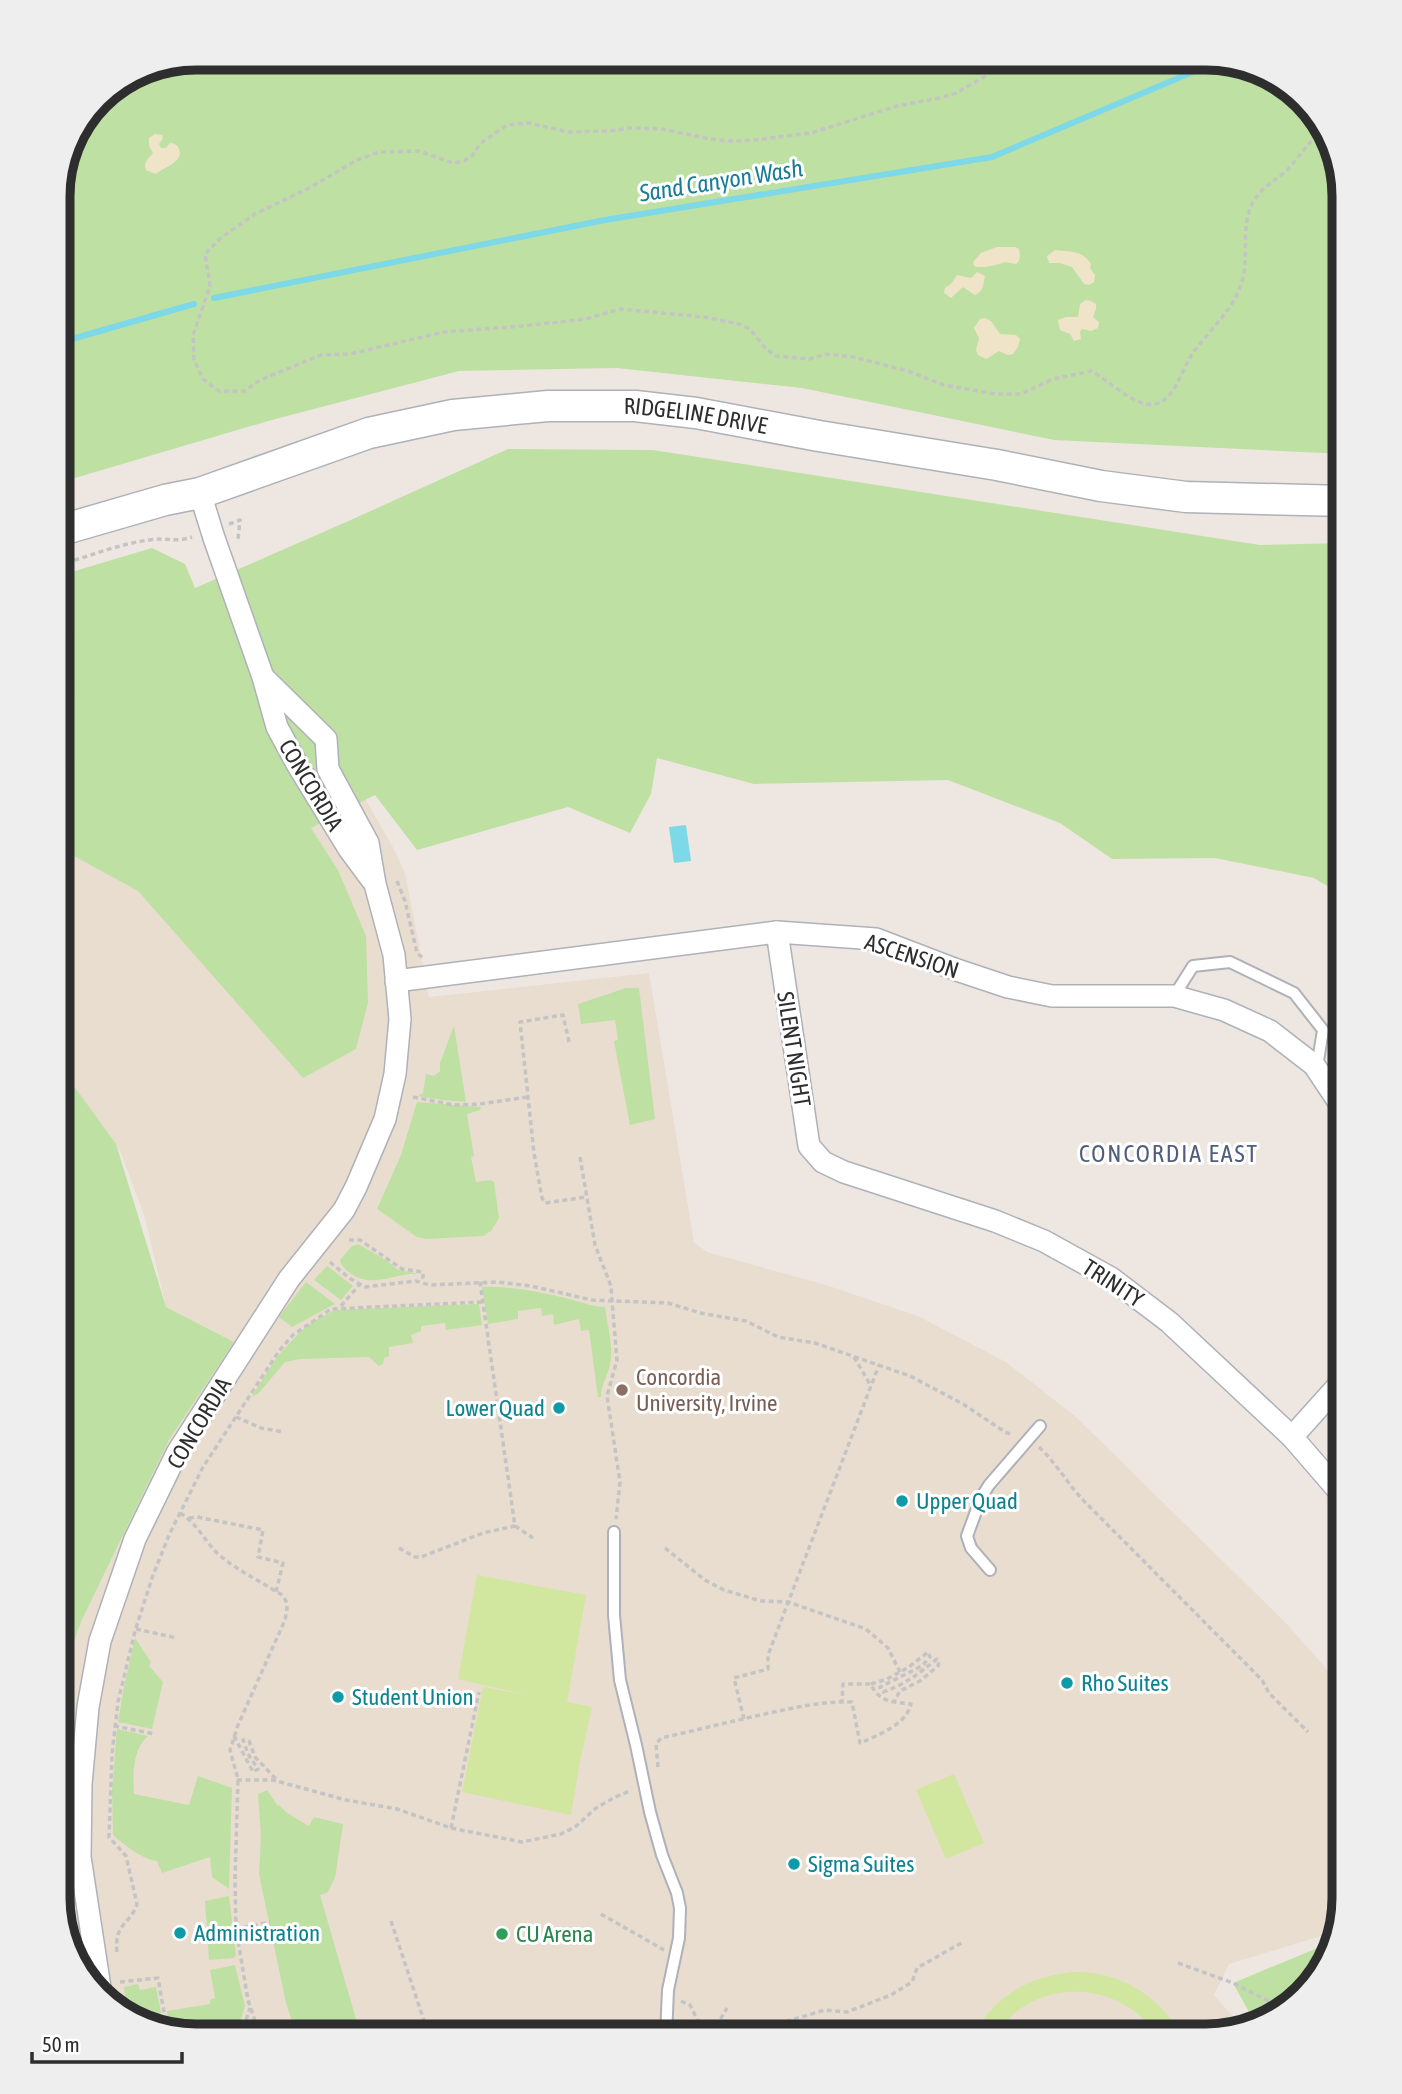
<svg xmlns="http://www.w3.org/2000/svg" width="1402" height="2094" viewBox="0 0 1402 2094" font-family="'Asap Condensed',sans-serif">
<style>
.education{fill:#e9ddd0}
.green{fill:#bfe0a3}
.sand{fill:#efe4c8}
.pitch{fill:#d1e69f}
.water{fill:#7dd8e7}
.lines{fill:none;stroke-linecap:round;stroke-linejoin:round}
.stream{stroke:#7dd8e7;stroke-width:6}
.lane-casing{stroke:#aeb1b8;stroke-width:14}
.street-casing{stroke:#aeb1b8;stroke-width:24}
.secondary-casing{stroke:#aeb1b8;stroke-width:33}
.path{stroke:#c4c4c4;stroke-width:3.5;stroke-dasharray:5 3.5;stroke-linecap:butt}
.lane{stroke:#fff;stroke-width:10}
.street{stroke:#fff;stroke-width:21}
.secondary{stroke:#fff;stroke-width:30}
.education-dot{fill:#8d6e63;stroke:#fff;stroke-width:2.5}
.culture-dot{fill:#0f9aa8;stroke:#fff;stroke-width:2.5}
.leisure-dot{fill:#2e9e5b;stroke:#fff;stroke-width:2.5}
.labels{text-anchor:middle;stroke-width:6;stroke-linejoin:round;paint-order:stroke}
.street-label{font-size:23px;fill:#2e2e2e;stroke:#fff}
.education-label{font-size:23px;fill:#785e54;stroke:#fff;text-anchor:start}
.culture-label{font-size:23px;fill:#0d838f;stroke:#fff;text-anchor:start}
.leisure-label{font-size:23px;fill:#27864d;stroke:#fff;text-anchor:start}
.water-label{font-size:24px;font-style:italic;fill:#187c97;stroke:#fff}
.neighbourhood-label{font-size:24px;letter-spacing:2px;fill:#505e7c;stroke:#fff}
.rim{fill:none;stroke:#2e2e2e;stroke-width:9}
</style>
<rect width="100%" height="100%" fill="#eee7e1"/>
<!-- education -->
<path class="education" d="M 257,753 L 363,795 L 395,851 L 405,873 L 429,997 L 649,973 L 694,1242 L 707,1252 L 826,1285 L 918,1316 L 1006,1362 L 1076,1417 L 1287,1624 L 1344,1689 L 1344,1898 L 1335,1932 L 1229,1964 L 1214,1995 L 1242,2027 L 1206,2036 L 188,2036 L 120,2013 L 76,1967 L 58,1898 L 58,1686 L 81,1622 L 169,1440 L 234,1342 L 166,1307 L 145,1218 L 121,1153 L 58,1064 L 58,871 L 64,861 Z"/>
<!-- green -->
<g class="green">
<path d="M 196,58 L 1214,58 L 1282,81 L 1326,127 L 1344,196 L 1344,454 L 1054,440 L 802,388 L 617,368 L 459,371 L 268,421 L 58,483 L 58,188 L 68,143 L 99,98 L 144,68 Z"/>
<path d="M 508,449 L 653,450 L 1260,545 L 1344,543 L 1344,896 L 1314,878 L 1215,858 L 1112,859 L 1060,823 L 948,780 L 754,784 L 657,758 L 651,794 L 630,833 L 568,807 L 417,850 L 375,795 L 311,828 L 338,870 L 366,936 L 368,1003 L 356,1049 L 303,1078 L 138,891 L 74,856 L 64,861 L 58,871 L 58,576 L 152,548 L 185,564 L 195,588 L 344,523 Z"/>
<path d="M 626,988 L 639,988 L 655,1119 L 630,1125 L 614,1041 L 618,1040 L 615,1020 L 581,1024 L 578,1004 Z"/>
<path d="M 454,1026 L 466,1102 L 443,1100 L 418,1096 L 423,1093 L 426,1074 L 434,1076 L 440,1071 L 440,1063 Z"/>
<path d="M 58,1064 L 116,1144 L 166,1307 L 234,1342 L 169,1440 L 81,1622 L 58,1686 Z"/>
<path d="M 417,1102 L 481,1107 L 480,1110 L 467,1114 L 474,1156 L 471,1157 L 476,1182 L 490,1180 L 494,1182 L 499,1218 L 491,1231 L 483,1236 L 427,1239 L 417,1237 L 377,1209 L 401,1155 Z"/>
<path d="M 358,1244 L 386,1260 L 398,1270 L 420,1274 C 395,1272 373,1290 350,1273 C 345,1269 342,1267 340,1260 L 352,1246 Z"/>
<path d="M 327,1266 L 353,1286 L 341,1300 L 314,1280 Z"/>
<path d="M 306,1282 L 335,1304 L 292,1327 L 279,1317 Z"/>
<path d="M 482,1287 C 508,1286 536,1291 561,1297 C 576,1300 589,1306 605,1307 C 607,1324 614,1346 610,1364 C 608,1376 601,1384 601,1397 L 598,1397 L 589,1330 L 581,1331 L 579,1319 L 554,1325 L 553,1314 L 542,1316 L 541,1308 L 518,1311 L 518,1319 L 488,1324 Z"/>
<path d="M 479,1304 L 482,1325 L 446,1330 L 445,1323 L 421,1326 L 421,1331 L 411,1335 L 413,1343 L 389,1347 L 389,1356 L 384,1358 L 383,1364 L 379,1366 L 369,1357 L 300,1359 L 285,1362 L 258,1394 L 252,1396 L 277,1357 L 299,1333 L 312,1322 L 335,1310 Z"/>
<path d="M 135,1638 L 151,1662 L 149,1666 L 163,1682 L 152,1729 L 118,1722 L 124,1687 Z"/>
<path d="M 117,1729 L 148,1736 C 132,1750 133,1774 134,1794 L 189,1805 L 198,1776 L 232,1788 L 229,1889 L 212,1877 L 210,1857 L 162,1873 L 157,1861 C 141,1859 125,1845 113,1835 L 112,1790 Z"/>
<path d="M 267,1790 L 278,1806 L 279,1805 L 287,1813 L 309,1826 L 314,1817 L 343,1824 L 335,1878 L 327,1893 L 320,1895 L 361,2036 L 297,2036 L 286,2003 L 259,1874 L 261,1837 L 258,1794 Z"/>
<path d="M 229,1896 L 236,1955 L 234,1958 L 209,1960 L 205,1901 Z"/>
<path d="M 1332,1942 L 1325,1967 L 1275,2018 L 1255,2023 L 1233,1983 Z"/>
<path d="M 235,1965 L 245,2006 L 236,2036 L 188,2036 L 169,2030 L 167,2011 L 210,2004 L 210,2000 L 215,1998 L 210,1970 Z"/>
<path d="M 138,1984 L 140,1990 L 156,1987 L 164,2028 L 127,2015 L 124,1987 Z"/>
</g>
<!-- sand -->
<g class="sand">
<path d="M 155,134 L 162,135 L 163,138 L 159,144 L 161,148 L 166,148 L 170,143 C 177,143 180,148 180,154 C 177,165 164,167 156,174 L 146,170 C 143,162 149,158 153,153 L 149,146 L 149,138 Z"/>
<path d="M 997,247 L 1015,247 L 1019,249 C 1020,256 1021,259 1016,264 L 1005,262 C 998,265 981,269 974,266 L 973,262 L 981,253 Z"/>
<path d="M 1055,250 C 1069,252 1083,250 1091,264 L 1090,268 L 1095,275 L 1094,282 L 1089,285 L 1084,284 L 1072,267 L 1060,263 L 1049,263 L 1047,256 Z"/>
<path d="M 977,272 L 985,276 C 983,284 984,291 975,295 L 963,287 L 951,298 L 944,293 L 945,288 L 951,284 L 957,275 L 971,278 Z"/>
<path d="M 1086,300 L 1091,301 L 1096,304 L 1096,309 L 1093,317 L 1099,322 L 1098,328 L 1091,331 L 1082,329 L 1080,332 L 1081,339 L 1074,341 L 1070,334 L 1060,330 L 1058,320 L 1066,317 L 1078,317 L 1080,304 Z"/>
<path d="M 985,318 L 991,321 L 1000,334 L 1016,335 L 1020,339 L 1018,347 L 1013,354 L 1008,355 L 999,351 L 986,359 L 978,355 L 976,350 L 979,338 L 974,328 L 980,319 Z"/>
</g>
<!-- pitch -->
<g class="pitch">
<path d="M 477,1575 L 586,1595 L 567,1702 L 592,1707 L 580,1761 L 571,1815 L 462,1792 L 483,1687 L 532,1696 L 458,1679 Z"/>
<path d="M 954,1774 L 984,1843 L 946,1859 L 916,1790 Z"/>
<path d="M 1077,1972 C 1121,1972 1161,1997 1181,2036 L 1148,2036 L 1152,2028 C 1111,1978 1030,1979 995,2036 L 973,2036 C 994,1996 1032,1974 1077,1972 Z"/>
<path d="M 1056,2020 L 1131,2025 L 1130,2036 L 1077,2036 Z"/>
</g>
<!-- water -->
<path class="water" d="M 686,825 L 691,861 L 674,863 L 669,827 Z"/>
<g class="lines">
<!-- stream -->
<g class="stream">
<path d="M 214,298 L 605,220 L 992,157 L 1221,60"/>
<path d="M 58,343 L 194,304"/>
</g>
<defs>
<g id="lane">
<path d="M 1174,996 L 1193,966 L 1230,962 L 1294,993 L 1323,1030 L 1317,1067"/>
<path d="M 614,1532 L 614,1615 L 620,1680 L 636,1745 L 650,1812 L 662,1855 L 677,1893 L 680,1908 L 679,1938 L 668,1990 L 666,2036"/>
<path d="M 990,1570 L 971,1548 L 967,1536 L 981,1498 L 989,1485 L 1040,1426"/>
</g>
<g id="street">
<path d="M 200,493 L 214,538 L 263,677 L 277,727 L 297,764 L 349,849 L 372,880"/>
<path d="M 777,932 L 809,1146 L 823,1162 L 844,1172 L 995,1221 L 1044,1241 L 1111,1278 L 1169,1322 L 1292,1437 L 1344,1497"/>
<path d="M 396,981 L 777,932 L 876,939 L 957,970 L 1008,987 L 1052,996 L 1174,996 L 1224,1010 L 1270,1031 L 1314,1065 L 1344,1110"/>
<path d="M 1292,1437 L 1344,1379"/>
<path d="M 101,1994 L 80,1857 L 81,1784 L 88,1707 L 100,1641 L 135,1539 L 177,1453 L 289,1279 L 344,1210 L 356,1187 L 385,1119 L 395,1074 L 400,1019 L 394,955 L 375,884 L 368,843 L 328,769 L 326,739 L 263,677"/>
</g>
<g id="secondary">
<path id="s1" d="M 58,531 L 165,500 L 200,493 L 369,433 L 453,415 L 548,406 L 635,406 L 696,413 L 819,436 L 997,465 L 1101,486 L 1186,497 L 1344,501"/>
</g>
</defs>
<!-- lane casing -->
<use href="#lane" class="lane-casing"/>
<!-- street casing -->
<use href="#street" class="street-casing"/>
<!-- secondary casing -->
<use href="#secondary" class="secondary-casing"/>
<!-- path -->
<g class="path">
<path d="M 1004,58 L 984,77 L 956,93 L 940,98 L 897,106 L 811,133 L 754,140 L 730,141 L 710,139 L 662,129 L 630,128 L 610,131 L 568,132 L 529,123 L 507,125 L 480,144 L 472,156 L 464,161 L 453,163 L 419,151 L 379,152 L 357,160 L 311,187 L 255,214 L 222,237 L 205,254 L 210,286 L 193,335 L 194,360 L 203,379 L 219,391 L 245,391 L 260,380 L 321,355 L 350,354 L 444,332 L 522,326 L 586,319 L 620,309 L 704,317 L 739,324 L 750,329 L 766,349 L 776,356 L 810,359 L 826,354 L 853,357 L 908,371 L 944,385 L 995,394 L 1021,394 L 1053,379 L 1091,371 C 1109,380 1136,409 1156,404 C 1176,398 1182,368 1193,353 C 1210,329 1236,308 1243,278 C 1248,256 1242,230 1250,209 C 1258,188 1272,184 1286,171 C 1302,155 1307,142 1326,128"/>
<path d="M 229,524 L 240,520 L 238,539"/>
<path d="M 58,565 C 88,557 118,544 149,540 C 166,537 175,543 192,537"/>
<path d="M 397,881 L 405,901 L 417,953 L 423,958"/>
<path d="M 569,1042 L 563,1015 L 520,1022 L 534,1153 L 542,1198 L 545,1203 L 586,1197"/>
<path d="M 413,1097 L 454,1105 L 480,1104 L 528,1097"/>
<path d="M 580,1157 L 595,1245 L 611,1286 L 612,1301 L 617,1360 L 607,1396 L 620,1482 L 616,1519"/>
<path d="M 349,1240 L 360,1240 L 402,1269 L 423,1272 L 423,1282"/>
<path d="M 330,1262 L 349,1278 L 365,1287 L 416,1281 L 429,1285 L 498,1282 L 531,1286 L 592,1300 L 668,1303 L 700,1313 L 746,1321 L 778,1337 L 815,1343 L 910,1376 L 963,1404 L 1005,1432 L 1013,1435"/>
<path d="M 341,1306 L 360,1284"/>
<path d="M 854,1357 L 871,1386"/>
<path d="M 236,1417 L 261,1428 L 284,1432"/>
<path d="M 1039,1447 C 1056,1463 1066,1481 1081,1498 L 1262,1680 L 1269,1693 L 1308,1732"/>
<path d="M 180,1513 C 196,1522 204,1540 217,1553 C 236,1570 260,1581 282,1595 C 289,1603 287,1609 285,1620 L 238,1725 L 230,1750 L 238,1779 L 235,1879 L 236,1929 L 248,2000 L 260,2036"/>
<path d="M 189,1518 L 197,1517 L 263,1530 L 258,1557 L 283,1563 L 276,1592"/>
<path d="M 515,1526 L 533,1538"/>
<path d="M 399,1548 L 415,1557 L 421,1557 L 483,1533 L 515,1526 L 480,1282"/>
<path d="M 665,1548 L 705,1580 L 724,1590 L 761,1601 L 788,1602 L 866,1629 L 888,1648 L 900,1672"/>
<path d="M 136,1629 L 177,1638"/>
<path d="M 871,1684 L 887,1679 L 909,1667 L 928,1652 L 930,1657 L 922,1666 L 880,1687 L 881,1690 L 883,1692 C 906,1684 918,1674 937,1659 L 939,1662 L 938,1666 L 920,1681 L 900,1691 L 894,1702"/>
<path d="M 744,1719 L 734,1678 L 768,1669 L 768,1655 L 773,1642 L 879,1365"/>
<path d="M 114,1726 L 155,1734"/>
<path d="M 234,1736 L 253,1772 L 258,1769 L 248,1754 L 243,1740 L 249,1741 L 255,1757 L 277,1780"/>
<path d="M 658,1767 L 656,1744 L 661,1738 C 693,1731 724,1723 756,1716 C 788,1709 819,1701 852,1702 L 860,1743 C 878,1735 906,1725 911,1704 C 893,1702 878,1702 871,1684 L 843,1684 L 842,1702"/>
<path d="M 237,1780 L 273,1780 L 346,1800 L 397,1809 L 451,1828 L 522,1842 L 561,1834 L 575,1827 L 596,1808 L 615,1797 L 630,1791"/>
<path d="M 451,1828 L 479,1692"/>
<path d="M 601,1914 L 664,1950"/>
<path d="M 391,1921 L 429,2036"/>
<path d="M 236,1929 L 270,1922"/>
<path d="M 117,1952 C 114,1923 130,1925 137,1904 L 126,1856 L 109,1837 L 112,1754 L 118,1702 L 135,1631 L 152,1578 L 169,1535 L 203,1467 L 279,1351 L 293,1335 L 331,1309 L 482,1302"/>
<path d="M 1178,1963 L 1233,1983 L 1284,2009"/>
<path d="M 120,1982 L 158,1978 L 167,2029"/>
<path d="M 121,1998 L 121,2014"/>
<path d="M 681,2001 L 690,2005 L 702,2029"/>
<path d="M 682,2034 L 718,2023 L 727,2008"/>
<path d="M 241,2036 L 250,2008"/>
<path d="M 737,2036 L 825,2010 L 847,2012 L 891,1995 L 912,1982 L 917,1968 L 963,1942"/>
</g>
<!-- lane -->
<use href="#lane" class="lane"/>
<!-- street -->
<use href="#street" class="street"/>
<!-- secondary -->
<use href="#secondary" class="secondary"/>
</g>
<!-- markers -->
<circle class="education-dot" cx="622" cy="1390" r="7"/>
<g class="culture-dot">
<circle cx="559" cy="1408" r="7"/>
<circle cx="902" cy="1501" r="7"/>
<circle cx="1067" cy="1683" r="7"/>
<circle cx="338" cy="1697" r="7"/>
<circle cx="794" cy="1864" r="7"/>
<circle cx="180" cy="1933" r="7"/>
</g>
<circle class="leisure-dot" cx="502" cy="1934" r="7"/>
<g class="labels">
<!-- street labels -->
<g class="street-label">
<text dy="8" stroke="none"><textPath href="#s1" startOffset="656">RIDGELINE DRIVE</textPath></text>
<text transform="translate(311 785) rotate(59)" y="8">CONCORDIA</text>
<text transform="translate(912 956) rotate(18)" y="8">ASCENSION</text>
<text transform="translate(794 1049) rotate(81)" y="8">SILENT NIGHT</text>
<text transform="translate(1113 1283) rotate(33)" y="8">TRINITY</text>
<text transform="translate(199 1423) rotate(-59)" y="8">CONCORDIA</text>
</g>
<!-- education labels -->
<g class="education-label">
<text x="636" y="1385">Concordia<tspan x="636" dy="26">University, Irvine</tspan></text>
</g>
<!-- culture labels -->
<g class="culture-label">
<text x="545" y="1416" text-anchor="end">Lower Quad</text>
<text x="916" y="1509">Upper Quad</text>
<text x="1081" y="1691">Rho Suites</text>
<text x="352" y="1705">Student Union</text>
<text x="808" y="1872">Sigma Suites</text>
<text x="194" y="1941">Administration</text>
</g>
<!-- leisure labels -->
<g class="leisure-label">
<text x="516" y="1942">CU Arena</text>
</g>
<!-- water labels -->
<g class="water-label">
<text transform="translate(721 181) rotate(-9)" y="8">Sand Canyon Wash</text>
</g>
<!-- neighbourhood labels -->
<g class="neighbourhood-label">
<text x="1169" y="1162">CONCORDIA EAST</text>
</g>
</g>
<!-- crop -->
<path d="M0 0H1402V2094H0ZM196 70H1206A126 126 0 0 1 1332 196V1898A126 126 0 0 1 1206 2024H196A126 126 0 0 1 70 1898V196A126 126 0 0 1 196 70Z" fill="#eee" fill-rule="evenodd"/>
<path class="rim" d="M196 70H1206A126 126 0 0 1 1332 196V1898A126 126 0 0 1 1206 2024H196A126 126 0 0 1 70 1898V196A126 126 0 0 1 196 70Z"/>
<!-- scale -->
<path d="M32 2052v10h150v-10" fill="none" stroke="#2e2e2e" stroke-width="3.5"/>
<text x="42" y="2052" font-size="21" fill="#2e2e2e" stroke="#ffffff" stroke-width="5" paint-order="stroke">50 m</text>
</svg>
